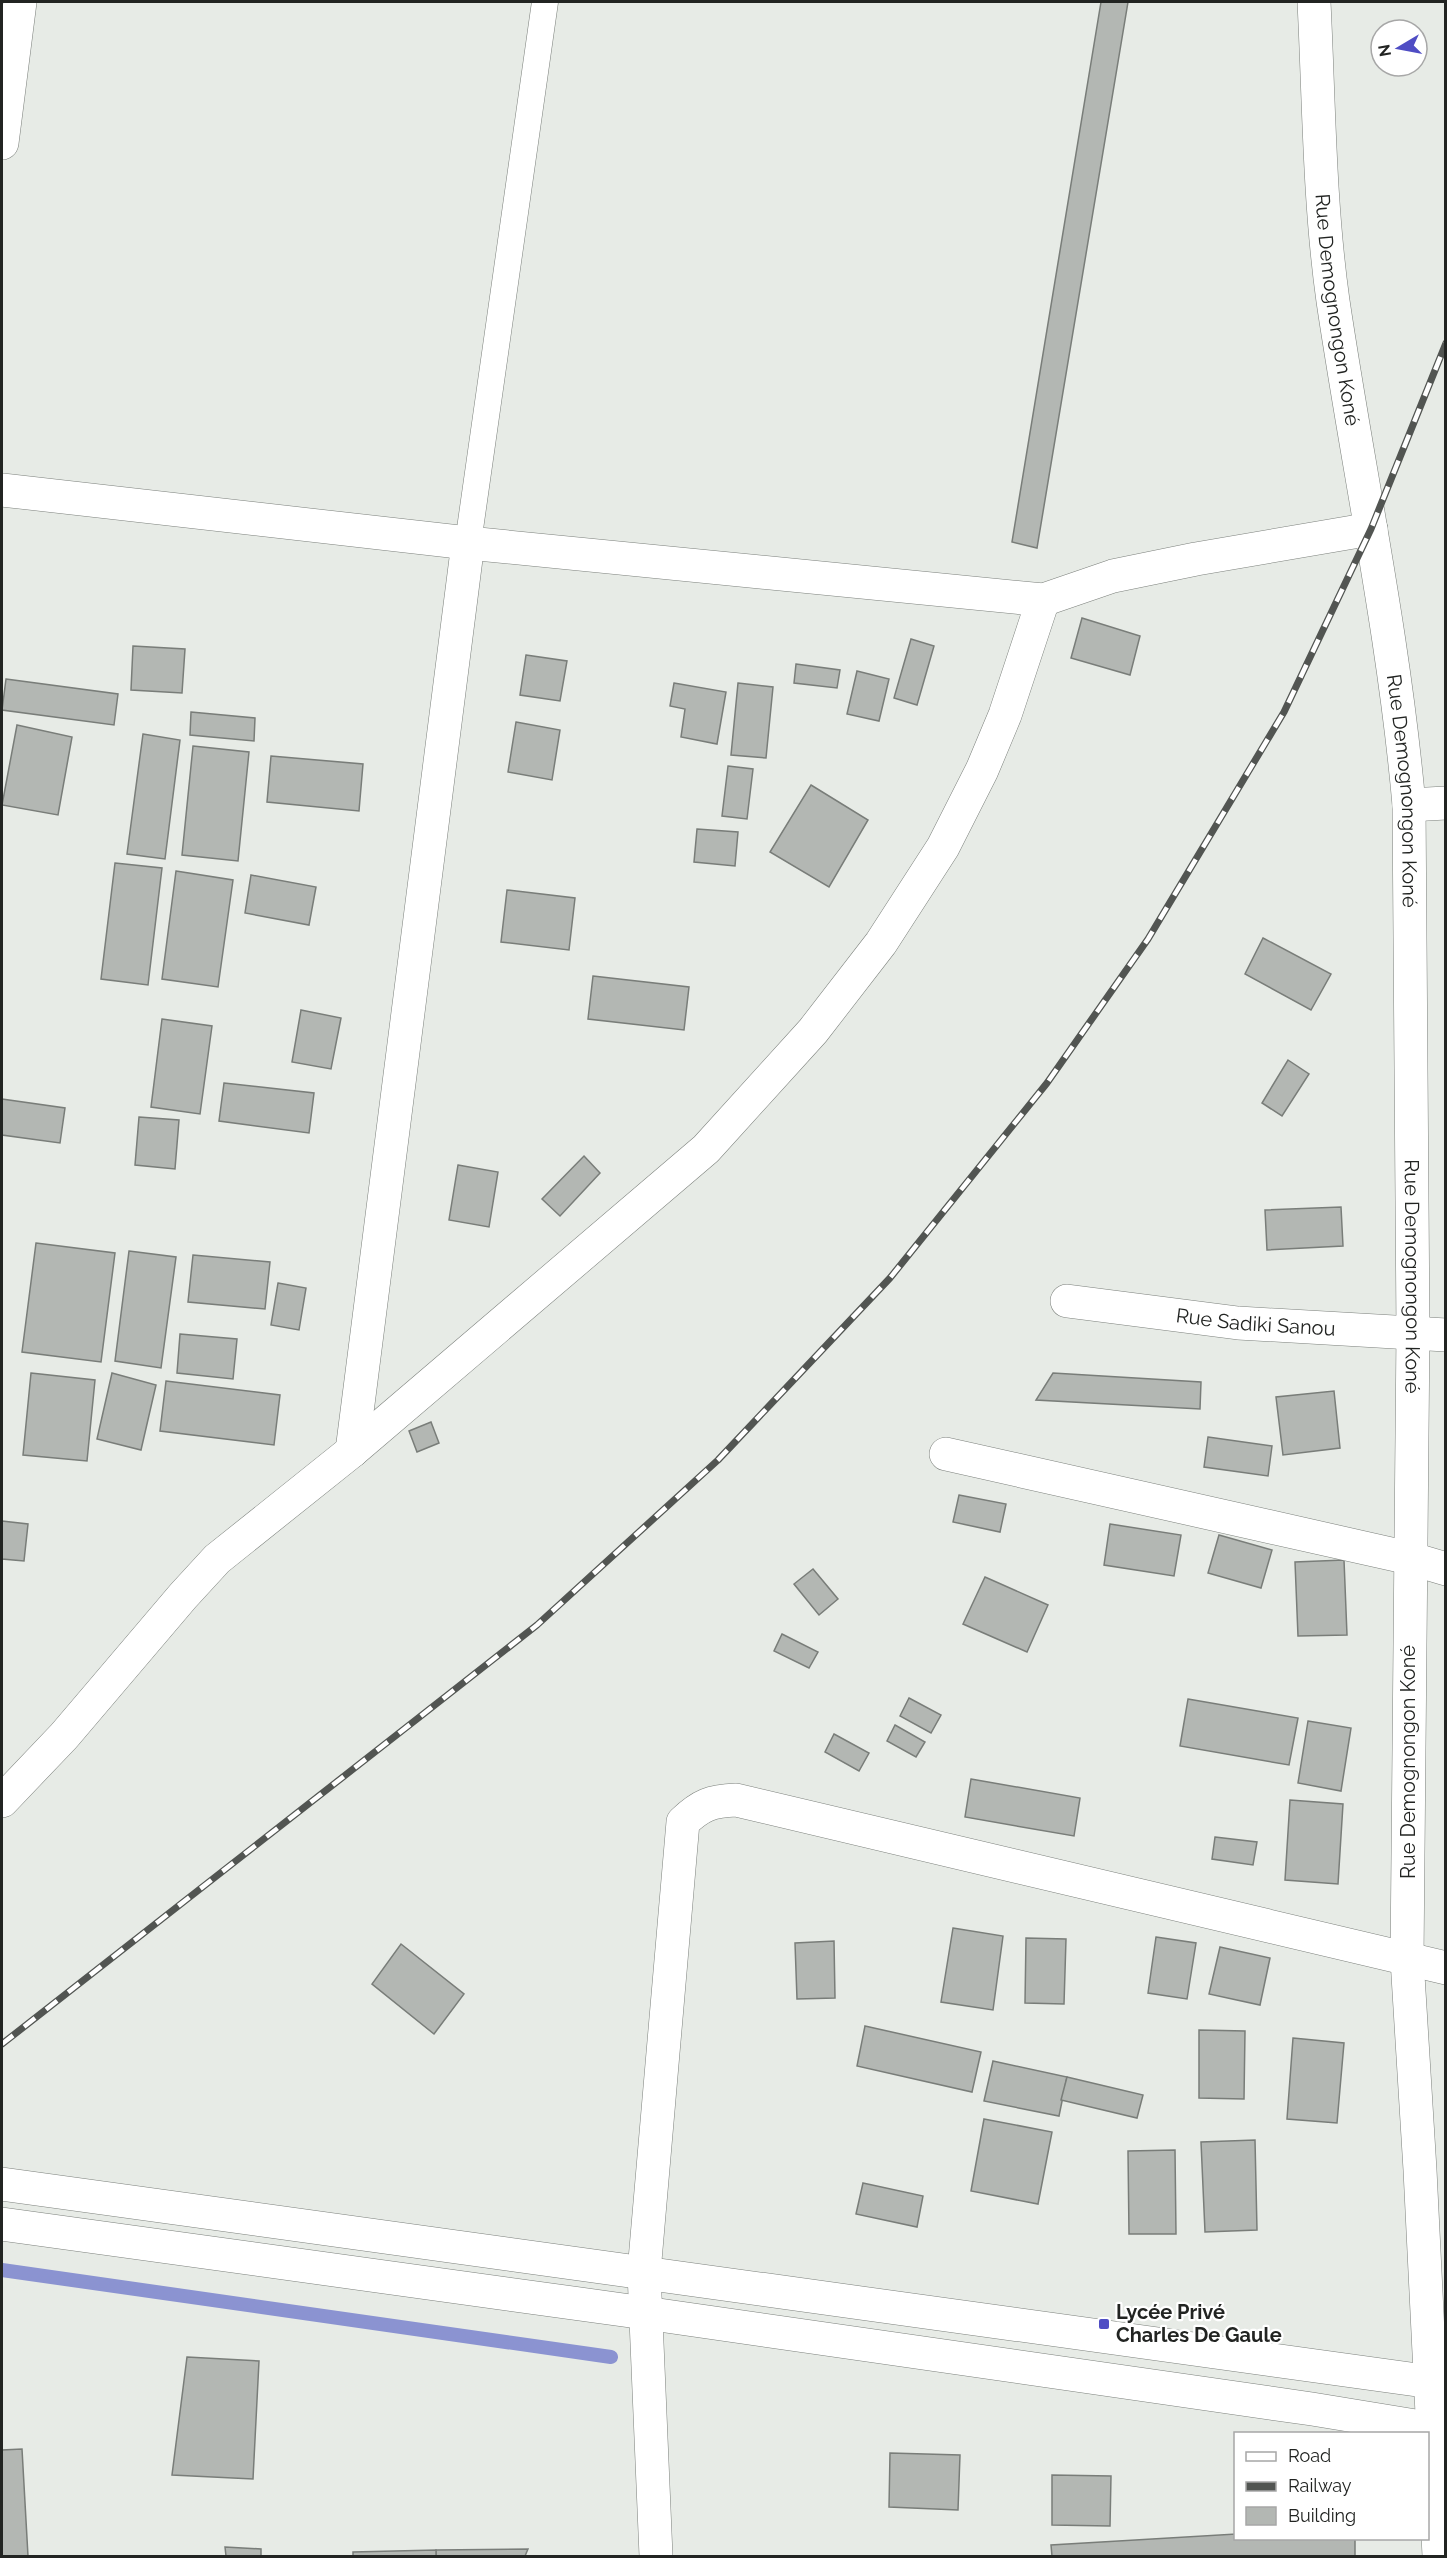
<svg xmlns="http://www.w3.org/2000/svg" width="1447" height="2558" viewBox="0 0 1447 2558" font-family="Raleway,sans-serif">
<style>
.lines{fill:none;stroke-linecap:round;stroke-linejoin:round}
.stream{stroke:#8b93d1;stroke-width:14}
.building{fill:#b3b7b3;stroke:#797d79;stroke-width:1.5}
.service-casing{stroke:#7c807c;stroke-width:27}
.minor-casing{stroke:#7c807c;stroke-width:34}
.primary-casing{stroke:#7c807c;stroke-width:34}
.service{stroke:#fff;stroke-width:26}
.minor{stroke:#fff;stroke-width:33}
.primary{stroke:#fff;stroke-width:33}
.rail-casing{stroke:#525552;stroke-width:7}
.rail{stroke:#fff;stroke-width:4.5;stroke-dasharray:14;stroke-linecap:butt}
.poi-dot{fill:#4f4dc4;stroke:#fff;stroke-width:2}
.labels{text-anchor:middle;stroke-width:4.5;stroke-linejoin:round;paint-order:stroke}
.street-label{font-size:20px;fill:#222422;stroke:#fff}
.poi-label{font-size:20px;font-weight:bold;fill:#222422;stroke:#fff;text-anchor:start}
</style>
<rect width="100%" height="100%" fill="#e7ebe6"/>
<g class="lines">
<!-- stream -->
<path class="stream" d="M 2,2270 L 611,2357"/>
</g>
<!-- building -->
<g class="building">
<path d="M 1101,2 L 1128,2 L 1037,548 L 1012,542 Z"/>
<path d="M 1082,618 L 1140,636 L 1130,675 L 1071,658 Z"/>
<path d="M 911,639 L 934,646 L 917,705 L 894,698 Z"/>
<path d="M 133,646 L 185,649 L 182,693 L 131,690 Z"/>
<path d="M 526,655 L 567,661 L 560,701 L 520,695 Z"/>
<path d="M 796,664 L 840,670 L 837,688 L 794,683 Z"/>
<path d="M 857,671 L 889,679 L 879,721 L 847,714 Z"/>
<path d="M 6,679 L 118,694 L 114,725 L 2,710 Z"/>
<path d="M 674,683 L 726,692 L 717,744 L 681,737 L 685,709 L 670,706 Z"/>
<path d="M 738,683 L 773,687 L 766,758 L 731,755 Z"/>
<path d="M 191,712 L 255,718 L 254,741 L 190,735 Z"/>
<path d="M 516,722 L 560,730 L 552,780 L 508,772 Z"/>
<path d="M 17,725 L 72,737 L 58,815 L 2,805 Z"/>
<path d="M 143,734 L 180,740 L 165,859 L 127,854 Z"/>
<path d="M 193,746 L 249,752 L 238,861 L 182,855 Z"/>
<path d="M 271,756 L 363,764 L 359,811 L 267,802 Z"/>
<path d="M 728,766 L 753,769 L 747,819 L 722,816 Z"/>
<path d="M 811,785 L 868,820 L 829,887 L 770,852 Z"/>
<path d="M 697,829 L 738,832 L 735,866 L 694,862 Z"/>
<path d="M 115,863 L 162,868 L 148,985 L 101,979 Z"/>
<path d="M 176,871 L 233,880 L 218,987 L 162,979 Z"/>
<path d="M 251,875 L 316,887 L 309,925 L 245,913 Z"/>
<path d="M 507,890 L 575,898 L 569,950 L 501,942 Z"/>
<path d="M 1263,938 L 1331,974 L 1311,1010 L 1245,974 Z"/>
<path d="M 593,976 L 689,987 L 684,1030 L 588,1019 Z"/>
<path d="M 301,1010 L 341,1018 L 331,1069 L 292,1062 Z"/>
<path d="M 162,1019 L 212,1026 L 200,1114 L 151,1107 Z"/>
<path d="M 1288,1060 L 1309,1074 L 1282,1116 L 1262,1103 Z"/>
<path d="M 224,1083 L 314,1093 L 309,1133 L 219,1121 Z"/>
<path d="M 2,1099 L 65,1108 L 60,1143 L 2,1135 Z"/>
<path d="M 139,1117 L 179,1120 L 175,1169 L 135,1165 Z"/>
<path d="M 584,1156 L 600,1173 L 560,1216 L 542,1199 Z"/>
<path d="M 458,1165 L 498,1172 L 489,1227 L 449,1220 Z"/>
<path d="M 1341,1207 L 1343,1246 L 1267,1250 L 1265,1210 Z"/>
<path d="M 36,1243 L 115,1253 L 101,1362 L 22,1352 Z"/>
<path d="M 129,1251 L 176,1257 L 161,1368 L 115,1361 Z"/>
<path d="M 193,1255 L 270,1262 L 265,1309 L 188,1302 Z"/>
<path d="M 278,1283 L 306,1288 L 299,1330 L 271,1325 Z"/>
<path d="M 180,1334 L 237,1339 L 233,1379 L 177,1373 Z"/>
<path d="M 31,1373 L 95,1380 L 87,1461 L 23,1455 Z"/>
<path d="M 112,1373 L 156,1385 L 141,1450 L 97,1439 Z"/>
<path d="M 1053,1373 L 1201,1382 L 1200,1409 L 1036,1400 Z"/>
<path d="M 166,1381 L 280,1395 L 274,1445 L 160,1431 Z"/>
<path d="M 1334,1391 L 1340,1448 L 1283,1455 L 1276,1397 Z"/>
<path d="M 431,1422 L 439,1443 L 417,1452 L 409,1431 Z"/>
<path d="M 1208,1437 L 1272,1446 L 1268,1476 L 1204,1467 Z"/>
<path d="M 959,1495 L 1006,1504 L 1000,1532 L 953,1522 Z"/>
<path d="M 2,1521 L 28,1524 L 24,1561 L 2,1559 Z"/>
<path d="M 1110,1524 L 1181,1535 L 1174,1576 L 1104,1565 Z"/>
<path d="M 1219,1535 L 1272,1550 L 1261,1588 L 1208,1573 Z"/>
<path d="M 1344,1560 L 1347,1635 L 1298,1636 L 1295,1562 Z"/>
<path d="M 813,1569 L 838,1599 L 819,1615 L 794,1584 Z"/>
<path d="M 985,1577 L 1048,1605 L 1027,1652 L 963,1624 Z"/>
<path d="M 782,1634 L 818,1652 L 809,1668 L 774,1651 Z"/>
<path d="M 909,1698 L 941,1715 L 931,1733 L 900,1716 Z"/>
<path d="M 1188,1699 L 1298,1718 L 1289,1765 L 1180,1746 Z"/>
<path d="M 1308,1721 L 1351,1728 L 1341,1791 L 1298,1783 Z"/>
<path d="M 895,1725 L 925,1742 L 916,1757 L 887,1741 Z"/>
<path d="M 834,1734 L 869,1753 L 859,1771 L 825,1752 Z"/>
<path d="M 971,1779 L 1080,1798 L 1074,1836 L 965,1817 Z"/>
<path d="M 1290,1800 L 1343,1804 L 1338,1884 L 1285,1880 Z"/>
<path d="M 1215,1837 L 1257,1842 L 1253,1865 L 1212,1859 Z"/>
<path d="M 953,1928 L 1003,1936 L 993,2010 L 941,2002 Z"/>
<path d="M 1156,1937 L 1196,1943 L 1187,1999 L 1148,1993 Z"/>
<path d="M 1026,1938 L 1066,1939 L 1064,2004 L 1025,2003 Z"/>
<path d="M 834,1941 L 835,1998 L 797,1999 L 795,1943 Z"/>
<path d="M 401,1944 L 464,1994 L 434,2034 L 372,1984 Z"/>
<path d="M 1220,1947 L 1270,1958 L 1260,2005 L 1209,1994 Z"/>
<path d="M 865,2026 L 981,2052 L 972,2092 L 857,2066 Z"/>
<path d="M 1199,2030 L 1245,2031 L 1244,2099 L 1199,2098 Z"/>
<path d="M 1293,2038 L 1344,2043 L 1337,2123 L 1287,2119 Z"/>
<path d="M 993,2061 L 1067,2077 L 1059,2116 L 984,2101 Z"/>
<path d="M 1067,2077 L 1143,2095 L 1137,2118 L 1061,2100 Z"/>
<path d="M 984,2119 L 1052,2132 L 1038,2204 L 971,2191 Z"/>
<path d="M 1255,2140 L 1257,2230 L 1205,2232 L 1201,2142 Z"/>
<path d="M 1175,2150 L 1176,2234 L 1129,2234 L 1128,2151 Z"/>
<path d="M 863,2183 L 923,2196 L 917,2227 L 856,2214 Z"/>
<path d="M 187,2357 L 259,2361 L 253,2479 L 172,2475 Z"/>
<path d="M 22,2449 L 28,2556 L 2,2556 L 2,2450 Z"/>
<path d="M 890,2453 L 960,2455 L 958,2510 L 889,2507 Z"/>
<path d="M 1052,2475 L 1111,2476 L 1110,2526 L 1052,2525 Z"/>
<path d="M 1236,2534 L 1236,2538 L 1355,2538 L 1355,2556 L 1052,2556 L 1051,2545 Z"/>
<path d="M 225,2547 L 261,2549 L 261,2556 L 226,2556 Z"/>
<path d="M 528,2549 L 525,2556 L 436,2556 L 436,2550 Z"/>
<path d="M 436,2550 L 436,2556 L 353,2556 L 353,2552 Z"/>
</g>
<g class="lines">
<defs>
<path id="service" d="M 468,543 L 545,2"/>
<g id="minor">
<path id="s1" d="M 1314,2 C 1319,101 1319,202 1333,301 C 1358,469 1394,635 1409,805 L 1413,1331 L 1407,1959 L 1420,2170 L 1439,2556"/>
<path d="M 2,143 L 20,2"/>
<path d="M 2,490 L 468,543 L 1043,600 L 1113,576 L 1196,559 L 1371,529"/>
<path d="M 1409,805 L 1446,803"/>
<path id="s2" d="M 1067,1301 L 1238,1323 L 1446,1335"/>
<path d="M 352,1451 L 468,543"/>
<path d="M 946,1454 L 1409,1558 L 1446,1569"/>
<path d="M 2,1801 L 64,1736 L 183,1596 L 217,1559 L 352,1451 L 706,1149 L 813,1031 L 881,943 L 943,847 L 982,770 L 1005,715 L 1043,600"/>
<path d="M 656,2556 L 644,2272 L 683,1822 C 701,1805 711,1801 736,1800 L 1446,1968"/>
</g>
<g id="primary">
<path d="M 2,2184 L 1446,2384"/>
<path d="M 2,2224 L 645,2313 L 1312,2409 L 1446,2431"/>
</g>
</defs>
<!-- service casing -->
<use href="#service" class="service-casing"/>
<!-- minor casing -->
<use href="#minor" class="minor-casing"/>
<!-- primary casing -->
<use href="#primary" class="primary-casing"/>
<!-- service -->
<use href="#service" class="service"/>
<!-- minor -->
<use href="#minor" class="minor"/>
<!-- primary -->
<use href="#primary" class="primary"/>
<defs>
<path id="rail" d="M 2,2044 L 537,1625 L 718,1460 L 890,1278 L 1047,1083 L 1148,939 L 1284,712 L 1371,529 L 1446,343"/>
</defs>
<!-- rail casing -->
<use href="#rail" class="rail-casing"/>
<!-- rail -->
<use href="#rail" class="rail"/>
</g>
<!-- markers -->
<rect class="poi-dot" x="1098" y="2318" width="12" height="12" rx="3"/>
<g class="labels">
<!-- street labels -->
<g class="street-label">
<text dy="7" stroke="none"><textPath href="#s1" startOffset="309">Rue Demognongon Koné</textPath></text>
<text dy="7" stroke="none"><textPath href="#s1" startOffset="795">Rue Demognongon Koné</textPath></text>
<text dy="7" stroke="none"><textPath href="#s1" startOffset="1281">Rue Demognongon Koné</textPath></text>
<text dy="7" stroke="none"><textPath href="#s2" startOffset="190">Rue Sadiki Sanou</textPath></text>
<text transform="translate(1408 1762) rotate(-90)" y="7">Rue Demognongon Koné</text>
</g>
<!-- poi labels -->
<g class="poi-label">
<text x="1116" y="2319">Lycée Privé<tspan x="1116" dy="23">Charles De Gaule</tspan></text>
</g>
</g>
<!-- border -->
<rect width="1447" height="2558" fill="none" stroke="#222422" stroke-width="6"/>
<!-- legend -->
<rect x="1234" y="2432" width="195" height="108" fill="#ffffff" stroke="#a7a7a7" stroke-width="1.5"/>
<rect x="1246" y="2452" width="30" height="9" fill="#ffffff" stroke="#a7a7a7" stroke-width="1.5"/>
<text x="1288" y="2462" font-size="18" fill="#222422">Road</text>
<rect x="1246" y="2482" width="30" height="9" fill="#525552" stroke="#a7a7a7" stroke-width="1.5"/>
<text x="1288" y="2492" font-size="18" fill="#222422">Railway</text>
<rect x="1246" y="2507" width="30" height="18" fill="#b3b7b3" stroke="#a7a7a7" stroke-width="1.5"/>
<text x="1288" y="2522" font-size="18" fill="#222422">Building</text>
<!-- north arrow -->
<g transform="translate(1399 48) rotate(260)"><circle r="28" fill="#ffffff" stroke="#a7a7a7" stroke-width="1.5"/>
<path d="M0-4.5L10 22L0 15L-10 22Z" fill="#4f4dc4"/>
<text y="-9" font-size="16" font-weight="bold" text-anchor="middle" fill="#222422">N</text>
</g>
</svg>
